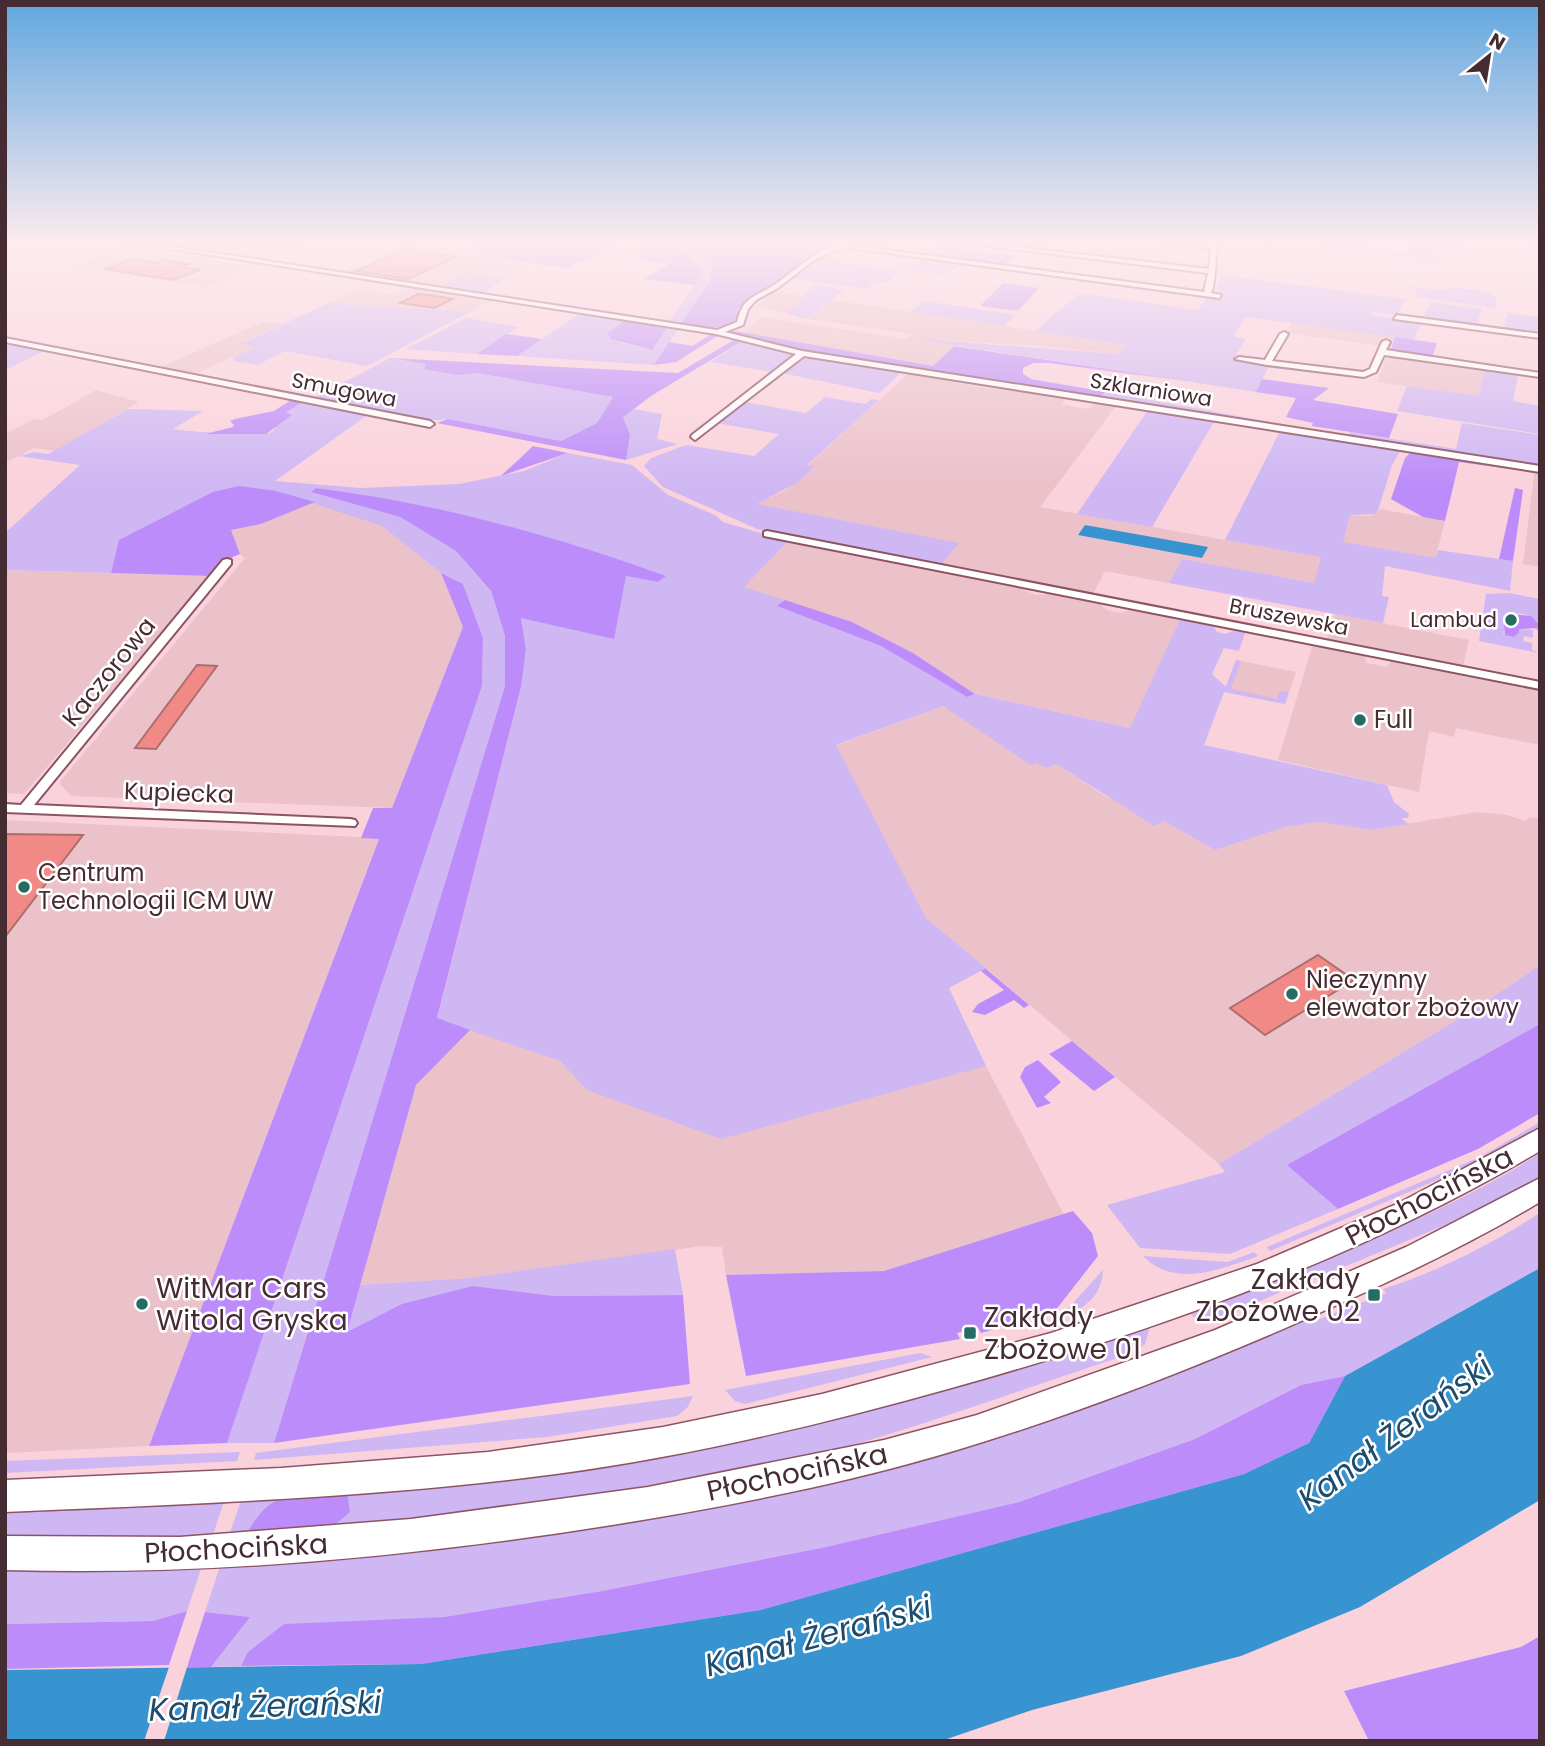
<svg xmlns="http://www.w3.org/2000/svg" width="1545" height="1746" viewBox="0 0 1545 1746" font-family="Poppins,sans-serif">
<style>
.built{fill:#ebc1ca}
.green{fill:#cfb7f4}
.forest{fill:#bc8dfa}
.water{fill:#3893d1}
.pier{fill:#fad2dc}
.building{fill:#f18a86;stroke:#aa6f6c;stroke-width:2}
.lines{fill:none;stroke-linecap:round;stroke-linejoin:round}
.minor-casing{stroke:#8c5463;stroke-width:4}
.tertiary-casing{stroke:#8c5463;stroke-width:3}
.secondary-casing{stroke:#8c5463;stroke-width:3}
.minor{fill:#fff;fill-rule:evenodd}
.tertiary{fill:#fff;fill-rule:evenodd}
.secondary{fill:#fff;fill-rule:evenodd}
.poi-dot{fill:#256d63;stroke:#fff;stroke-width:2.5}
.labels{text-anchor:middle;stroke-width:5;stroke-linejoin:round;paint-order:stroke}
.far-street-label{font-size:21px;fill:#452c32;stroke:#fff}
.far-poi-label{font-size:21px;fill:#452c32;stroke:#fff;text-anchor:end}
.street-label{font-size:24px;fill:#452c32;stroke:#fff}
.poi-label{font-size:24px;fill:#452c32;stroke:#fff;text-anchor:start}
.near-street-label{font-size:28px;fill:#452c32;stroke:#fff}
.near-poi-label{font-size:28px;fill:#452c32;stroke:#fff;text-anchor:start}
.near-water-label{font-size:32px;font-style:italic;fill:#1d4c6d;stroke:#fff}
</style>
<rect width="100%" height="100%" fill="#fad2dc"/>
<!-- built -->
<g class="built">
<path d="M 134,241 L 315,241 L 264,261 L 241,258 L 242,255 L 224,255 Z"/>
<path d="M 135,246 L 157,248 L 154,251 L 257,267 L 207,287 L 75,266 Z"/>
<path d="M 405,246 L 526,264 L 506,278 L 464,272 L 439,288 L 340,273 Z"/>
<path d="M 412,287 L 494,300 L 470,312 L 329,303 L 351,293 L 364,290 L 394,295 Z"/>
<path d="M 771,291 L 808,297 L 785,313 L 758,306 Z"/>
<path d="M 832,300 L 1127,345 L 1118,354 L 1043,346 L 914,339 L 954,346 L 933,366 L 743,333 L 762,317 L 907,339 L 913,334 L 806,319 Z"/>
<path d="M 263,322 L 284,323 L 241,343 L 257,347 L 194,374 L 159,368 Z"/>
<path d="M 1291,323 L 1395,337 L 1391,347 L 1285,333 Z"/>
<path d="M 1396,357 L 1485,370 L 1479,396 L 1377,382 L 1386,359 Z"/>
<path d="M 909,373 L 973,386 L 1062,397 L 1065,400 L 1062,404 L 1071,406 L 1088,409 L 1094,403 L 1116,406 L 1040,507 L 1322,557 L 1314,583 L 1182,559 L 1169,583 L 1105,571 L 1092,596 L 940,566 L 958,544 L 756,504 L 784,491 L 815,468 L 807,466 Z"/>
<path d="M 96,390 L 139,402 L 54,451 L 34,448 L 5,463 L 5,434 L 34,419 L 43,420 Z"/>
<path d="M 1540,473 L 1540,567 L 1523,564 L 1534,474 Z"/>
<path d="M 315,502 L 382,526 L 441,573 L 463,627 L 392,808 L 71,796 L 59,783 L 245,558 L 240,554 L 230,530 L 261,524 Z"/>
<path d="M 1380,509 L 1445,521 L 1435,559 L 1342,542 L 1350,515 L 1368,516 L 1377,514 Z"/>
<path d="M 788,541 L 1019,588 L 1036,595 L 1049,594 L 1100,604 L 1107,610 L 1120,613 L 1131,610 L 1180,619 L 1131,728 L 975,694 L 913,653 L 852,622 L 743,587 Z"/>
<path d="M 5,570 L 210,576 L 24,794 L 5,793 Z"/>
<path d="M 1335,614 L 1469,640 L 1463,666 L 1327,639 Z"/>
<path d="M 1313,644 L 1365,653 L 1366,663 L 1377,665 L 1386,667 L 1391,662 L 1400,660 L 1540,690 L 1540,745 L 1456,728 L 1454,737 L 1429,731 L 1419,792 L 1278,760 Z"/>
<path d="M 1236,660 L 1296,672 L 1285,704 L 1224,691 Z"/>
<path d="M 943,706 L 1036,762 L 1046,768 L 1056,764 L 1105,796 L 1120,802 L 1154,826 L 1164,821 L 1215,850 L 1285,827 L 1319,822 L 1371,830 L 1477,812 L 1507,815 L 1525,821 L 1530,817 L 1540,819 L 1540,965 L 1483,1004 L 1219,1164 L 926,918 L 835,746 Z"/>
<path d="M 5,820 L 379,838 L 149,1446 L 5,1453 Z"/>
<path d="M 470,1030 L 560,1061 L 587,1090 L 957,1073 L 986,1066 L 1064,1215 L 884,1271 L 726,1275 L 722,1247 L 702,1246 L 470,1278 L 359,1285 L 416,1085 Z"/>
</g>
<!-- green -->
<g class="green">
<path d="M 655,241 L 684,241 L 712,266 L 710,280 L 680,325 L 668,323 L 699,280 L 697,260 L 686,251 L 651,243 Z"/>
<path d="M 1323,241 L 1357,241 L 1357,247 L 1405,252 L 1408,241 L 1465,246 L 1464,251 L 1438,248 L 1437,261 L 1320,248 Z"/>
<path d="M 816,259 L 901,271 L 887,283 L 876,282 L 866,289 L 790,278 Z"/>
<path d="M 922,259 L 960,264 L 945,275 L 907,269 Z"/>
<path d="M 464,272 L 506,278 L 482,294 L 439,288 Z"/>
<path d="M 1221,275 L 1405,299 L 1397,315 L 1369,312 L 1372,315 L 1421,322 L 1414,340 L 1246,317 L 1233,336 L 1246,339 L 1233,360 L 1269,366 L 1256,392 L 907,338 L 1118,354 L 1126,345 L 1035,331 L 1080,293 L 1198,310 L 1207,297 L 1220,298 L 1222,294 L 1217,292 Z"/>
<path d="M 816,285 L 844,290 L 806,319 L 785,313 L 807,298 L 801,296 Z"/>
<path d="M 1405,286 L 1448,291 L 1450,287 L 1484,291 L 1496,297 L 1495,308 L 1418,297 L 1415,288 Z"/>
<path d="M 924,301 L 1016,315 L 1004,326 L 910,312 Z"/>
<path d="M 1430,302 L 1482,309 L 1476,326 L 1423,319 Z"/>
<path d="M 329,303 L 470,312 L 367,366 L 285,351 L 257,365 L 234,361 L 233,358 L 256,347 L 240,344 Z"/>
<path d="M 580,313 L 626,320 L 608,333 L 619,342 L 651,350 L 668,326 L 679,328 L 654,365 L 517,356 Z"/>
<path d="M 1508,313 L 1540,317 L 1540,335 L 1504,330 Z"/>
<path d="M 466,318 L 519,327 L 477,354 L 406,349 Z"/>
<path d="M 744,340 L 795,354 L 772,372 L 710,362 Z"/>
<path d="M 5,342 L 46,350 L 5,370 Z"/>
<path d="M 816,357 L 897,371 L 900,374 L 879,393 L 782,373 L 802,358 Z"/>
<path d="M 390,358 L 427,364 L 425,369 L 457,375 L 477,373 L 613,397 L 597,423 L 561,441 L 448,419 L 424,421 L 312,399 Z"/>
<path d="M 1485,370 L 1518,375 L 1513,401 L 1540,406 L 1540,434 L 1397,411 L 1407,386 L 1479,396 Z"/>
<path d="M 1106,392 L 1281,424 L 1280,427 L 1099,397 Z"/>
<path d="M 825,397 L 866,404 L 871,399 L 879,400 L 807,465 L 815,467 L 798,482 L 757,504 L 959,543 L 940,566 L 757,529 L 663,487 L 644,466 L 651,458 L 686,445 L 754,456 L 779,434 L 717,423 L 745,402 L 806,413 Z"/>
<path d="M 303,402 L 369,414 L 275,481 L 361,488 L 459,484 L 524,471 L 568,453 L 632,465 L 668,495 L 715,515 L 723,522 L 788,541 L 744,587 L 785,600 L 778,606 L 881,646 L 967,697 L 975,694 L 1130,728 L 1180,619 L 1213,626 L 1217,632 L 1226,634 L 1233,631 L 1245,633 L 1239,651 L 1224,648 L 1212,674 L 1226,687 L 1236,660 L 1241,661 L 1231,689 L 1277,699 L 1280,691 L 1289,692 L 1285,704 L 1224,692 L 1204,745 L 1387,785 L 1394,802 L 1409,814 L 1408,818 L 1401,818 L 1408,824 L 1371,830 L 1319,822 L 1285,827 L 1215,850 L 1164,821 L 1154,826 C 1121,804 1089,785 1056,764 L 1046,768 L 1036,763 L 1031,765 L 943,706 L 836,745 L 926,918 L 986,968 L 949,988 L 986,1066 L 721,1139 L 587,1090 L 560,1061 L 437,1019 L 521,687 L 526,650 L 521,618 L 626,576 L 658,582 L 665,576 C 552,535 435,504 316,488 L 311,492 L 400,517 L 456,551 L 491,591 L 505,636 L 505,686 L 274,1443 L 227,1443 L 482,686 L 483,638 L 463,584 L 441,573 L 382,526 L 276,491 L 120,540 L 111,573 L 5,570 L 5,533 L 80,465 L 18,456 L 34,452 L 48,454 L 128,409 L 203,411 L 173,429 C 191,432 265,437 272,432 C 277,427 280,419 284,414 C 289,409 297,405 303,402 Z"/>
<path d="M 633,409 L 662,414 L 657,439 L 678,444 L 626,460 L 630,435 L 623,417 Z"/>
<path d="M 1148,410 L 1215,420 L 1152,527 L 1077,514 Z"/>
<path d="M 1462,423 L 1540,435 L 1540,467 L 1352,437 L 1349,432 L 1456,449 Z"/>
<path d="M 1280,431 L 1400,452 L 1392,465 L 1377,514 L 1350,515 L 1343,542 L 1435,558 L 1438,550 L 1513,561 L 1510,591 L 1385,566 L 1382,596 L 1389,597 L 1383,623 L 1169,583 L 1182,559 L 1314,583 L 1321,557 L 1225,540 Z"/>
<path d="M 1509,593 L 1540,599 L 1540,631 L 1535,630 L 1539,624 C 1532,615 1521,612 1510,614 L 1503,633 L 1511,637 L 1519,633 L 1519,629 L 1533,630 L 1533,638 L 1524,636 L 1523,641 L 1532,643 L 1532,650 L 1539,653 L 1479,641 L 1486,594 Z"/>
<path d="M 1540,965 L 1540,1024 L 1288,1165 L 1338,1209 L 1230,1254 L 1140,1248 L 1107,1205 L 1225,1172 L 1219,1164 L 1483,1004 Z"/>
<path d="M 1540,1122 L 1540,1127 L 1484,1160 L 1270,1251 L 1267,1247 L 1480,1157 Z"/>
<path d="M 1540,1153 L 1540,1177 L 1472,1214 L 1305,1283 L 1296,1271 C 1378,1236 1465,1202 1540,1153 Z"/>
<path d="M 1540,1213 L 1540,1268 L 1345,1376 L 1301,1385 L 1195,1439 L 1019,1502 L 826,1547 L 602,1591 L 247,1653 L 241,1666 L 211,1667 L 249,1617 L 205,1612 L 220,1566 L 992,1438 L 1122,1395 L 1308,1318 L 1312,1322 L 1386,1293 L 1383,1289 C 1441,1270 1488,1246 1540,1213 Z"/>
<path d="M 675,1249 L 683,1295 L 554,1296 L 473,1286 L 347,1332 L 359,1285 L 470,1278 Z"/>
<path d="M 1254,1252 L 1258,1256 C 1221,1269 1175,1289 1143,1256 L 1228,1262 Z"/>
<path d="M 1103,1270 C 1102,1295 1086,1307 1065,1317 L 1064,1313 Z"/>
<path d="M 1275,1278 L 1285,1290 L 1227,1316 L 1193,1317 L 1191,1312 Z"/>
<path d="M 1150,1327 L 1145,1344 L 1135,1352 C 1026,1388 918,1428 808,1458 C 653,1499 490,1512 332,1527 L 347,1491 L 940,1390 Z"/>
<path d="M 920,1353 L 932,1357 L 745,1404 L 735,1401 L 725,1390 Z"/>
<path d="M 693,1396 L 687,1408 L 677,1416 L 547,1437 L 254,1460 L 256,1453 Z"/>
<path d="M 240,1452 L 237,1461 L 5,1473 L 5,1461 Z"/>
<path d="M 286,1494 L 258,1515 L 247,1534 L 229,1536 L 242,1497 Z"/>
<path d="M 225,1498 L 213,1535 L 81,1541 L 5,1537 L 5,1508 Z"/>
<path d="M 202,1566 L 187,1611 L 153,1621 L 5,1624 L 5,1568 Z"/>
</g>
<!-- forest -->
<g class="forest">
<path d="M 464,241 L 607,241 L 616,247 L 566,268 L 477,255 L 483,251 Z"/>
<path d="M 684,241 L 835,241 L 747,301 L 738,309 L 738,319 C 719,332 703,328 680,325 L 710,280 L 712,266 Z"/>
<path d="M 651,243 L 686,251 L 702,269 L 696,285 L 644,279 L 669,264 L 634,258 L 646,252 L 640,250 Z"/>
<path d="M 939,246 L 1015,256 L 1002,266 L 925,256 Z"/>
<path d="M 1003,283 L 1039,288 L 1018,311 L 980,306 Z"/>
<path d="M 626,320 L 668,326 L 652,350 L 611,339 L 607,333 Z"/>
<path d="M 730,330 L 933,366 L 954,346 L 1186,381 L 1048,363 L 1034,363 L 1023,368 L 1023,374 L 1031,379 L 1106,392 L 1099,397 L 810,353 L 729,333 Z"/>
<path d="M 713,333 L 721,334 L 676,362 L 654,365 L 669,342 L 692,346 Z"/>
<path d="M 506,334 L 542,339 L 517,356 L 477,354 Z"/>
<path d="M 1395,337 L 1437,343 L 1432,358 L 1390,352 Z"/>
<path d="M 737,338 L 744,340 L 651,396 L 623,417 L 630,435 L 626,460 L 437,423 L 448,419 L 561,441 L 597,423 L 613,397 L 477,373 L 457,375 L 424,369 L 426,364 L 390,358 L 678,373 Z"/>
<path d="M 1262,379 L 1329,388 L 1313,400 L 1398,414 L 1389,438 L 1312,426 L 1313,423 L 1286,417 L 1296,398 L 1256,392 Z"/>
<path d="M 291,400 L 303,402 L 286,412 L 292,415 L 266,434 L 205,434 L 233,427 L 234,425 L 230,421 L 235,419 L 274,411 Z"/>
<path d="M 533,446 L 568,453 L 501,476 Z"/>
<path d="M 1411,452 L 1526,471 L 1459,462 L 1445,521 L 1423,517 L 1391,499 L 1405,458 Z"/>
<path d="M 239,486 L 276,491 L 315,502 L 261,524 L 231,530 L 240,554 L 221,562 L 210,576 L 111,573 L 119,540 L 213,492 Z"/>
<path d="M 316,488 C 436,503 552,535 666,576 L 658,582 L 626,576 L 614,639 L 521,618 L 526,650 L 521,687 L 437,1018 L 470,1030 L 416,1085 L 347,1332 L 402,1304 L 473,1286 L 554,1296 L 683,1295 L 690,1384 L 274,1443 L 505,686 L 505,636 L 491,591 L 456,551 L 400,517 L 311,492 Z"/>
<path d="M 1515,488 L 1523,490 L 1513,561 L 1499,559 Z"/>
<path d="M 441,573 L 463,584 L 483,638 L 482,686 L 227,1443 L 149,1446 L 379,839 L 361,838 L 373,808 L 392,808 L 463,627 Z"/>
<path d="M 785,600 L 852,622 L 913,653 L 975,694 L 967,697 L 881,646 L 777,606 Z"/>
<path d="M 1510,614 L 1531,616 L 1539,624 L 1538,628 L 1519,629 L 1519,633 L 1513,637 L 1505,635 L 1504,625 Z"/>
<path d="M 986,968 L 986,969 L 1029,1005 L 1024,1008 L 1014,1000 L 985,1015 L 972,1012 L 978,1004 L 1004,990 L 981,971 Z"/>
<path d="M 1540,1024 L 1540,1113 L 1478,1149 L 1338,1209 L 1287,1165 Z"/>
<path d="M 1072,1041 L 1115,1077 L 1094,1091 L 1049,1054 Z"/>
<path d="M 1038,1060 L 1061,1082 L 1044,1097 L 1051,1103 L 1037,1108 L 1020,1077 L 1025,1067 Z"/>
<path d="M 1073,1211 L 1092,1233 L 1098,1256 L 1055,1311 L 981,1333 L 978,1328 L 957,1333 L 960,1339 L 746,1376 L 726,1275 L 884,1271 Z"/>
<path d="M 1345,1376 L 1309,1443 L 1244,1474 L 760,1610 L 421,1664 L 241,1666 L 247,1653 L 284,1624 L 445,1617 L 602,1591 L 826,1547 L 1019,1502 L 1195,1439 L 1301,1385 Z"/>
<path d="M 347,1491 L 350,1512 L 332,1527 L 247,1534 C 270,1487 301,1493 347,1491 Z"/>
<path d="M 187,1611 L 169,1665 L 5,1669 L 5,1624 L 153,1621 Z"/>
<path d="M 205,1612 L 250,1617 L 211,1667 L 187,1667 Z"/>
<path d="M 1540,1636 L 1540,1741 L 1369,1741 L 1344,1691 L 1521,1647 Z"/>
</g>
<!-- water -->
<g class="water">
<path d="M 1085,525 L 1208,547 L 1202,558 L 1078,535 Z"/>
<path d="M 1540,1268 L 1540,1500 L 1360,1607 L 1241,1656 L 1032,1710 L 941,1741 L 5,1741 L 5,1670 L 421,1664 L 760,1610 L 1244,1474 L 1309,1443 L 1345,1376 Z"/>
</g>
<!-- pier -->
<path class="pier" d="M 170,1664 L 188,1664 L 164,1741 L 144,1741 Z"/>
<!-- building -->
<g class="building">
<path d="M 406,249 L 456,257 L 408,279 L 356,271 Z"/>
<path d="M 133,259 L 155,263 L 163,260 L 189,264 L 182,267 L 199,270 L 173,280 L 105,269 Z"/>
<path d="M 418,294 L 430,295 L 453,299 L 434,308 L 400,303 Z"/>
<path d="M 197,665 L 217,666 L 156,749 L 135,748 Z"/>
<path d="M 5,834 L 83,835 L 5,937 Z"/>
<path d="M 1318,955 L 1354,980 L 1265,1035 L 1230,1008 Z"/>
</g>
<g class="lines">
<defs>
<g id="minor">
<path d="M 121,241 L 136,241 L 717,330 L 737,322 C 738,317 740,311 743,306 C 750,296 764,292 774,285 C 798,269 825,241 855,241 L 849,245 L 1204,292 L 1208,273 L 947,241 L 966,241 L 1209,269 L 1211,249 L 1156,241 L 1212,246 L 1215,241 L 1221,241 C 1212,258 1218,276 1211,293 L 1221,295 L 1219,298 L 843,247 L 814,260 L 778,288 L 756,300 L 748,309 L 743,325 L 725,332 L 802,351 L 1540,466 L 1540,472 L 804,356 L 695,440 L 691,437 L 692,435 L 796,354 L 716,334 Z"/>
<path d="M 1397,315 L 1540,334 L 1540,338 L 1394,319 Z"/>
<path d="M 1284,332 L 1288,334 L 1272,361 L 1363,372 L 1370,369 L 1382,342 L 1386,340 L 1390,342 L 1386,350 L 1540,373 L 1540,377 L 1384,355 L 1376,372 L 1364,377 L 1267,365 L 1235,359 L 1239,357 L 1265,360 L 1280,334 Z"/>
<path d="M 5,338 L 430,421 L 434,424 L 430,427 L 5,342 Z"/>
<path d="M 767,531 L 1540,682 L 1540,689 L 764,536 L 764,532 Z"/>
<path d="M 227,559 L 231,560 L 231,564 L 34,805 L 350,819 L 355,820 L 357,823 L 355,826 L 5,812 L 5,804 L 21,805 L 223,560 Z"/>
</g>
<path id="tertiary" d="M 1527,241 L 1540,241 L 1540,246 Z"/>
<g id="secondary">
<path d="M 1540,1128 L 1540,1151 C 1357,1259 1159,1330 955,1387 C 824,1424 691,1456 556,1474 C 374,1498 189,1504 5,1512 L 5,1480 L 281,1468 L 488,1452 L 663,1427 L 822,1394 L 1051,1333 L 1257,1264 L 1397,1204 Z"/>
<path d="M 1540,1178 L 1540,1202 C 1457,1252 1369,1291 1281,1330 C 1176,1375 1067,1417 957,1450 C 845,1484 728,1506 612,1525 C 411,1557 209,1576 5,1570 L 5,1536 L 180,1537 L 411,1519 L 648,1487 L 884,1440 L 977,1415 L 1215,1330 L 1406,1247 Z"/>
</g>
</defs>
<!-- minor casing -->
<use href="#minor" class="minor-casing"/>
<!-- tertiary casing -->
<use href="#tertiary" class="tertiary-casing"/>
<!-- secondary casing -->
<use href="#secondary" class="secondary-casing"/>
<!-- minor -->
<use href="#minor" class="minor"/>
<!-- tertiary -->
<use href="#tertiary" class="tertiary"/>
<!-- secondary -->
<use href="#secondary" class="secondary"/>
</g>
<!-- sky -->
<linearGradient id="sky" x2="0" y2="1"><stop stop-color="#61a7df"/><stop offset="0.5" stop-color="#fdebef"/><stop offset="1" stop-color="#fdebef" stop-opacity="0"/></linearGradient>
<rect width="1545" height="485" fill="url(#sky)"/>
<!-- markers -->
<g class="poi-dot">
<circle cx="1511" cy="620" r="7"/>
<circle cx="1360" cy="720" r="7"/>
<circle cx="24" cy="887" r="7"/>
<circle cx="1292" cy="994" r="7"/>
<rect x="1367" y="1288" width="14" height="14" rx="3.5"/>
<circle cx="142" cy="1304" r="7"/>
<rect x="963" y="1326" width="14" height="14" rx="3.5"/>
</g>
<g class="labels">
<!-- far-street labels -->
<g class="far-street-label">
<text transform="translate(344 390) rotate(11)" y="7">Smugowa</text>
<text transform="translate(1151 390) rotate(9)" y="7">Szklarniowa</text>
<text transform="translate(1289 617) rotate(11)" y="7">Bruszewska</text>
</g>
<!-- far-poi labels -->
<g class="far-poi-label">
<text x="1497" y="627">Lambud</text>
</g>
<!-- street labels -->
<g class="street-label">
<text transform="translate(109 672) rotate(-51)" y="8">Kaczorowa</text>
<text transform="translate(179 793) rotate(2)" y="8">Kupiecka</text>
</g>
<!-- poi labels -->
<g class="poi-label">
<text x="1374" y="728">Full</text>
<text x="38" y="881">Centrum<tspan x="38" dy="28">Technologii ICM UW</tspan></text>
<text x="1306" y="988">Nieczynny<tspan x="1306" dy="28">elewator zbożowy</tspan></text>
</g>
<!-- near-street labels -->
<g class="near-street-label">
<text transform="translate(1429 1196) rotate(-27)" y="10">Płochocińska</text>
<text transform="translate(797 1472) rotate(-12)" y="10">Płochocińska</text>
<text transform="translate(236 1548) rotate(-3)" y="10">Płochocińska</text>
</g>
<!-- near-poi labels -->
<g class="near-poi-label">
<text x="1360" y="1289" text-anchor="end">Zakłady<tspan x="1360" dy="32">Zbożowe 02</tspan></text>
<text x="156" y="1298">WitMar Cars<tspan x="156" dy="32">Witold Gryska</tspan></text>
<text x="984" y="1327">Zakłady<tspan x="984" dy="32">Zbożowe 01</tspan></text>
</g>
<!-- near-water labels -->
<g class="near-water-label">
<text transform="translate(1395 1433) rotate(-37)" y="11">Kanał Żerański</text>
<text transform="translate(818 1636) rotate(-15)" y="11">Kanał Żerański</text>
<text transform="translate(265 1706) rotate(-2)" y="11">Kanał Żerański</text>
</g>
</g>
<!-- border -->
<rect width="1545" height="1746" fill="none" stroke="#452c32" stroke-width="14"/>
<!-- north arrow -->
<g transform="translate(1489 56) rotate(30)" stroke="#ffffff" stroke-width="5" paint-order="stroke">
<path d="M0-5L12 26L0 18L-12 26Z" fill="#452c32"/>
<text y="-10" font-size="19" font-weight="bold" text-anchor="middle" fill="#452c32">N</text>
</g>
</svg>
